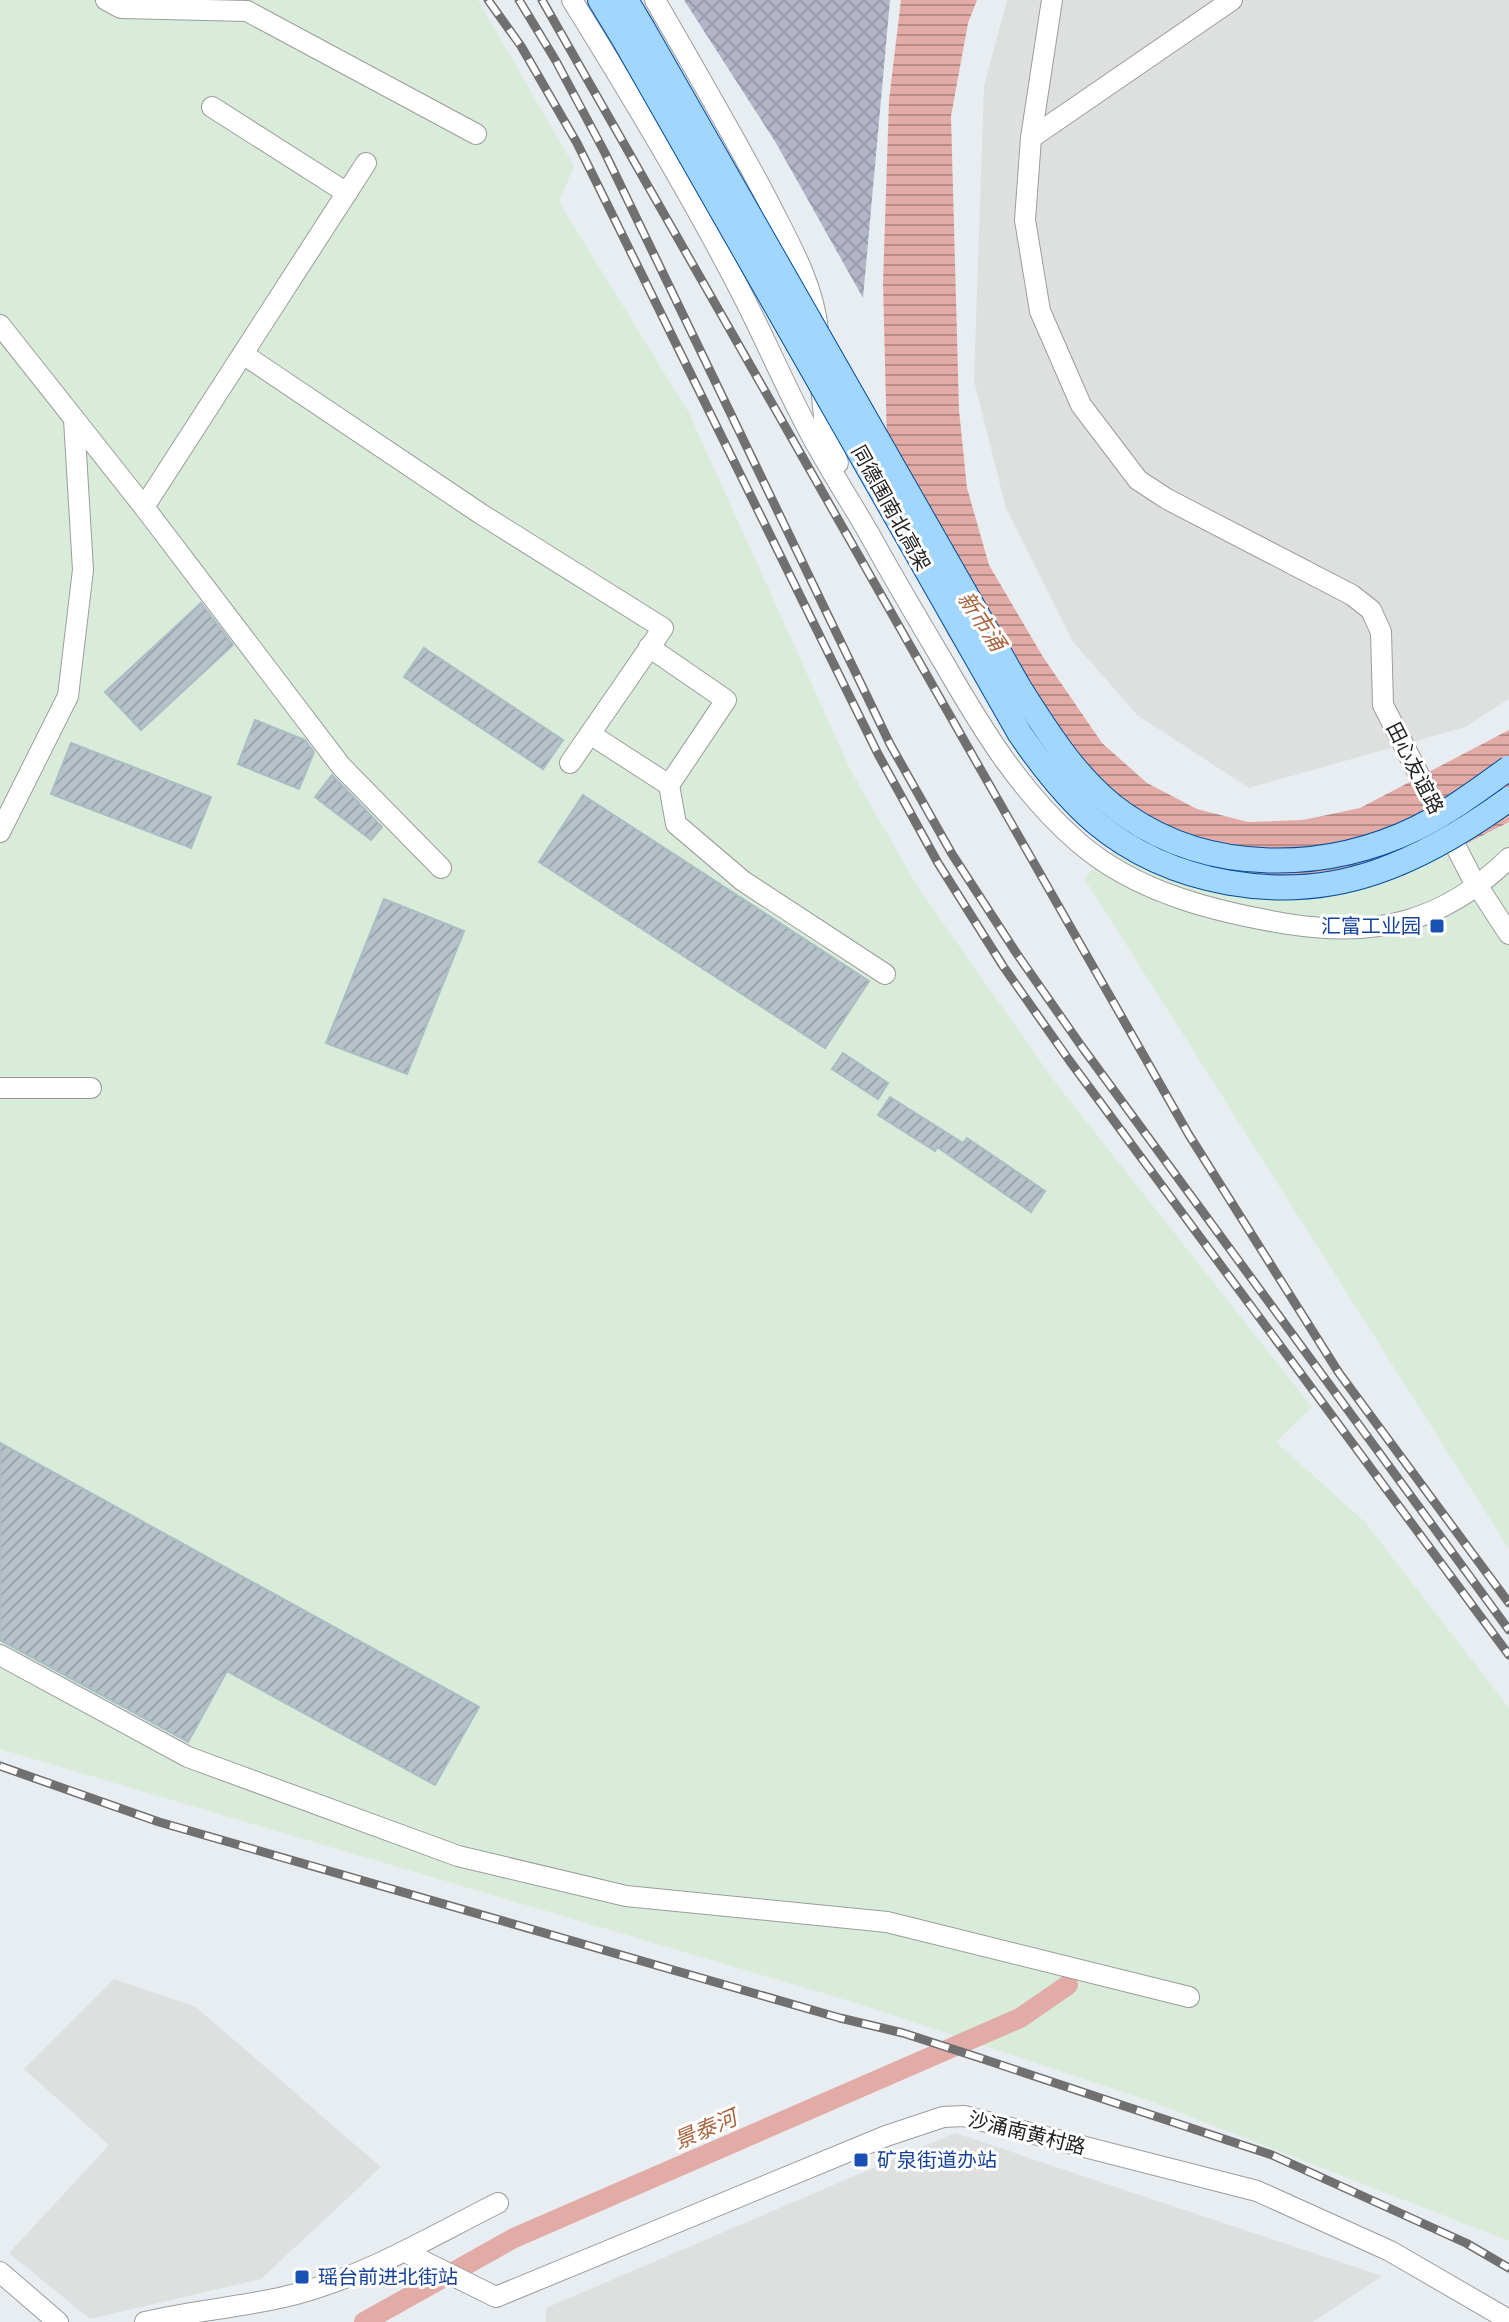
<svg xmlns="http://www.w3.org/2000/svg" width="1509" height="2322" viewBox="0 0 1509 2322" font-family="Poppins,'Noto Sans SC',sans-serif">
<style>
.residential{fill:#dee0df}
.industrial{fill:#d9ecda}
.construction{fill:url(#construction-cross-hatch)}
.water{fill:url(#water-rules)}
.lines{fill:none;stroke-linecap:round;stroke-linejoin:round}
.canal{stroke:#e2aba6;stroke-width:20}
.building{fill:url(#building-hatch);stroke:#a9bdc5;stroke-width:2}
.minor-casing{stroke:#9c9c9c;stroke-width:22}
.major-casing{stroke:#004b9f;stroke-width:26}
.minor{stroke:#fff;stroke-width:20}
.major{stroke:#a0d6ff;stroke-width:24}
.rail-casing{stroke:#707070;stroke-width:9}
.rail{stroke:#fff;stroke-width:6;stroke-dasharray:18;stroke-linecap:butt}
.major-bridge-casing{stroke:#004b9f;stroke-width:26;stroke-linecap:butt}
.major-bridge{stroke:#a0d6ff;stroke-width:24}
.transit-dot{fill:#1a4fb4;stroke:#fff;stroke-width:3}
.labels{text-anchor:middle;stroke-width:6;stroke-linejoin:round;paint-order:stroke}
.street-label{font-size:20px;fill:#222;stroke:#fff}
.transit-label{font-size:20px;fill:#164399;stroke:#fff;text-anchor:start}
.water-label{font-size:22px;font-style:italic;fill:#a96640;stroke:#fff}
</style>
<defs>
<pattern id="construction-cross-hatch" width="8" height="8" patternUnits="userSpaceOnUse" patternTransform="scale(2)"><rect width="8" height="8" fill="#b2b5c8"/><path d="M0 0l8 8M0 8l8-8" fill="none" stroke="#999bac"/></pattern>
<pattern id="water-rules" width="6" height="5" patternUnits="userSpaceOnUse" patternTransform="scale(2)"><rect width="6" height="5" fill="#e2aba6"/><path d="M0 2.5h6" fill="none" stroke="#b78b87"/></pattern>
<pattern id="building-hatch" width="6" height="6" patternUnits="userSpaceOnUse" patternTransform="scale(2)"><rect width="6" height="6" fill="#b6c2c8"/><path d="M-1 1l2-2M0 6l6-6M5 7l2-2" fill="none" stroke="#9ca6ac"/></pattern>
</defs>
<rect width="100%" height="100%" fill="#e8edf2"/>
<!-- residential -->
<g class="residential">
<path d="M 1007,0 L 1509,0 L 1509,699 L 1465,727 L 1249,788 L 1137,715 L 1073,642 L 1006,508 L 974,381 L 984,86 Z"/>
<path d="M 114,1979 L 196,2007 L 381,2167 L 261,2279 L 90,2319 L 9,2253 L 109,2145 L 24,2069 Z"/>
<path d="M 955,2133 L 1382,2276 L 1313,2322 L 546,2322 L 546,2308 Z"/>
</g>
<!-- industrial -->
<g class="industrial">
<path d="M 0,0 L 478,0 L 574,166 L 559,202 L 689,413 L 851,771 L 919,889 L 1055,1082 L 1312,1407 L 1276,1442 L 1365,1522 L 1509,1708 L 1509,2241 L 1155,2103 L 856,2003 L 0,1749 Z"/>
<path d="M 1509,822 L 1509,1549 L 1084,878 L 1117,849 L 1405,875 Z"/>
</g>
<!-- construction -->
<path class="construction" d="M 684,0 L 890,0 L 863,298 L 776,143 Z"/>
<!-- water -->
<path class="water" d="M 901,0 L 977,0 L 968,23 L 951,116 L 959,410 L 967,488 L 989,565 L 1043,657 L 1102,743 L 1147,783 L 1197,809 L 1248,822 L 1303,820 L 1360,808 L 1509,730 L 1509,822 L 1405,875 L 1357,890 L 1304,892 L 1167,871 L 1014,738 L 948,635 L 903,546 L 887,444 L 883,283 L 889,100 Z"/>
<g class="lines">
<!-- canal -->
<path class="canal" d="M 364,2322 L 514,2238 L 1020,2018 L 1068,1985"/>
</g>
<!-- building -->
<g class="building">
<path d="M 201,603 L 233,645 L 141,730 L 105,692 Z"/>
<path d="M 424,648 L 563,740 L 543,769 L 404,677 Z"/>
<path d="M 255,720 L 305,740 L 314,752 L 299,789 L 238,764 Z"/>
<path d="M 71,743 L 211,797 L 191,848 L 51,794 Z"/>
<path d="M 332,775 L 382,827 L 371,840 L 315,797 Z"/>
<path d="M 583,795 L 869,981 L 825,1048 L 539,862 Z"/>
<path d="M 384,899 L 464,931 L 407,1074 L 326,1043 Z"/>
<path d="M 843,1053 L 888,1083 L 878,1099 L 832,1069 Z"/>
<path d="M 890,1097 L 963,1143 L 967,1138 L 1045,1191 L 1031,1212 L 937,1147 L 935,1151 L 878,1115 Z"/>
<path d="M 0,1443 L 479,1707 L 435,1785 L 227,1671 L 188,1742 L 0,1640 Z"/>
</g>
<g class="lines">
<defs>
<g id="minor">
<path d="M 106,0 L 121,8 L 247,11 L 476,134"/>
<path d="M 572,0 C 632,97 692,196 744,298 C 766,341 785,386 808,429 C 827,466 850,500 871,537 C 894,579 919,621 944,663 C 982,729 1021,793 1079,843 C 1137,893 1216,912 1288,924 C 1377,938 1444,922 1509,858"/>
<path d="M 655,0 C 693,66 731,131 767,199 C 788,241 813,282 818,330"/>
<path d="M 1052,0 L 1031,138 L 1025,220 L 1040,311 L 1081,405 L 1138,480 L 1167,499 L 1352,595 L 1371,610 L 1381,632 L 1383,705 L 1471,876 L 1509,934"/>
<path d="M 212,107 L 347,193"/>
<path d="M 1031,138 L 1232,0"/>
<path d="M 0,325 L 144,507 L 341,766 L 441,868"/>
<path d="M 243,354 L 481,514 L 663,628 L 570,763"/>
<path d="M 821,386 L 825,427 L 838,463"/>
<path d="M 144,507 L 366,163"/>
<path d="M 590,734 L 669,785 L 726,700 L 649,647"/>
<path d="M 669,785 L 676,824 L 743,881 L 885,974"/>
<path d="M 0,832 L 68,696 L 83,570 L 74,419"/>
<path d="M 0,1088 L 91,1088"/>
<path d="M 0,1655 L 188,1757 L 458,1856 L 626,1896 L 887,1922 L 1189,1997"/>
<path d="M 405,2252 L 496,2297 L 886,2136 L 943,2117 L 964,2116 L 1257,2191 L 1390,2251 L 1509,2320"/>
<path d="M 0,2272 L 58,2322"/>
<path d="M 145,2322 C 195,2310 247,2307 296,2294 C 368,2275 432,2236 498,2203"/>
</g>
<g id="major">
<path d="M 600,0 L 625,41"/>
<path d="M 626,0 L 642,27"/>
</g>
</defs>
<!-- minor casing -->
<use href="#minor" class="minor-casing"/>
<!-- major casing -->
<use href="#major" class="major-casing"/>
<!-- minor -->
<use href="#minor" class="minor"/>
<!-- major -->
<use href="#major" class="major"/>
<defs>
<g id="rail">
<path d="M 488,0 L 521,46 L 577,143 L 878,754 L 938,863 L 1003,966 L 1069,1060 L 1509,1655"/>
<path d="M 519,0 L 556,61 L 605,153 L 890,744 L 952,854 L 1017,954 L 1082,1047 L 1509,1630"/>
<path d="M 542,0 L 1189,1135 L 1339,1373 L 1509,1603"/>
<path d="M 0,1766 L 159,1822 L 840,2018 L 903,2033 L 977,2057 L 1272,2155 L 1466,2243 L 1509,2268"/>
</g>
</defs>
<!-- rail casing -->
<use href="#rail" class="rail-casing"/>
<!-- rail -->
<use href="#rail" class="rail"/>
<defs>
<g id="major-bridge">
<path d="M 642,27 L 1020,689 C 1049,735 1080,784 1125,815 C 1211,875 1326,872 1417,828 C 1449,812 1480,789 1509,768"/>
<path d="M 625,41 L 1020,734 C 1042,766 1065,796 1095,822 C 1170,885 1283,904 1376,872 C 1423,856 1469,828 1509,799"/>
</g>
</defs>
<!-- major-bridge casing -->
<use href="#major-bridge" class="major-bridge-casing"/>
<!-- major-bridge -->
<use href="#major-bridge" class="major-bridge"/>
</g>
<!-- markers -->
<g class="transit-dot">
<rect x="1429" y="918" width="16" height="16" rx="4"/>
<rect x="853" y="2152" width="16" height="16" rx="4"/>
<rect x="294" y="2269" width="16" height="16" rx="4"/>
</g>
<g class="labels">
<!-- street labels -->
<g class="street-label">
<text transform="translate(891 508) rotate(61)" y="7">同德围南北高架</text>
<text transform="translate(1415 768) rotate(63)" y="7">田心友谊路</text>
<text transform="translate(1027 2133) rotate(14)" y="7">沙涌南黄村路</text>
</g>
<!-- transit labels -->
<g class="transit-label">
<text x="1421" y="933" text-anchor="end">汇富工业园</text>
<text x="877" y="2167">矿泉街道办站</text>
<text x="318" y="2284">瑶台前进北街站</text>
</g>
<!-- water labels -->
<g class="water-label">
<text transform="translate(982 621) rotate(56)" y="8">新市涌</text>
<text transform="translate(705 2129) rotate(-23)" y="8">景泰河</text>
</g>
</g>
</svg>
